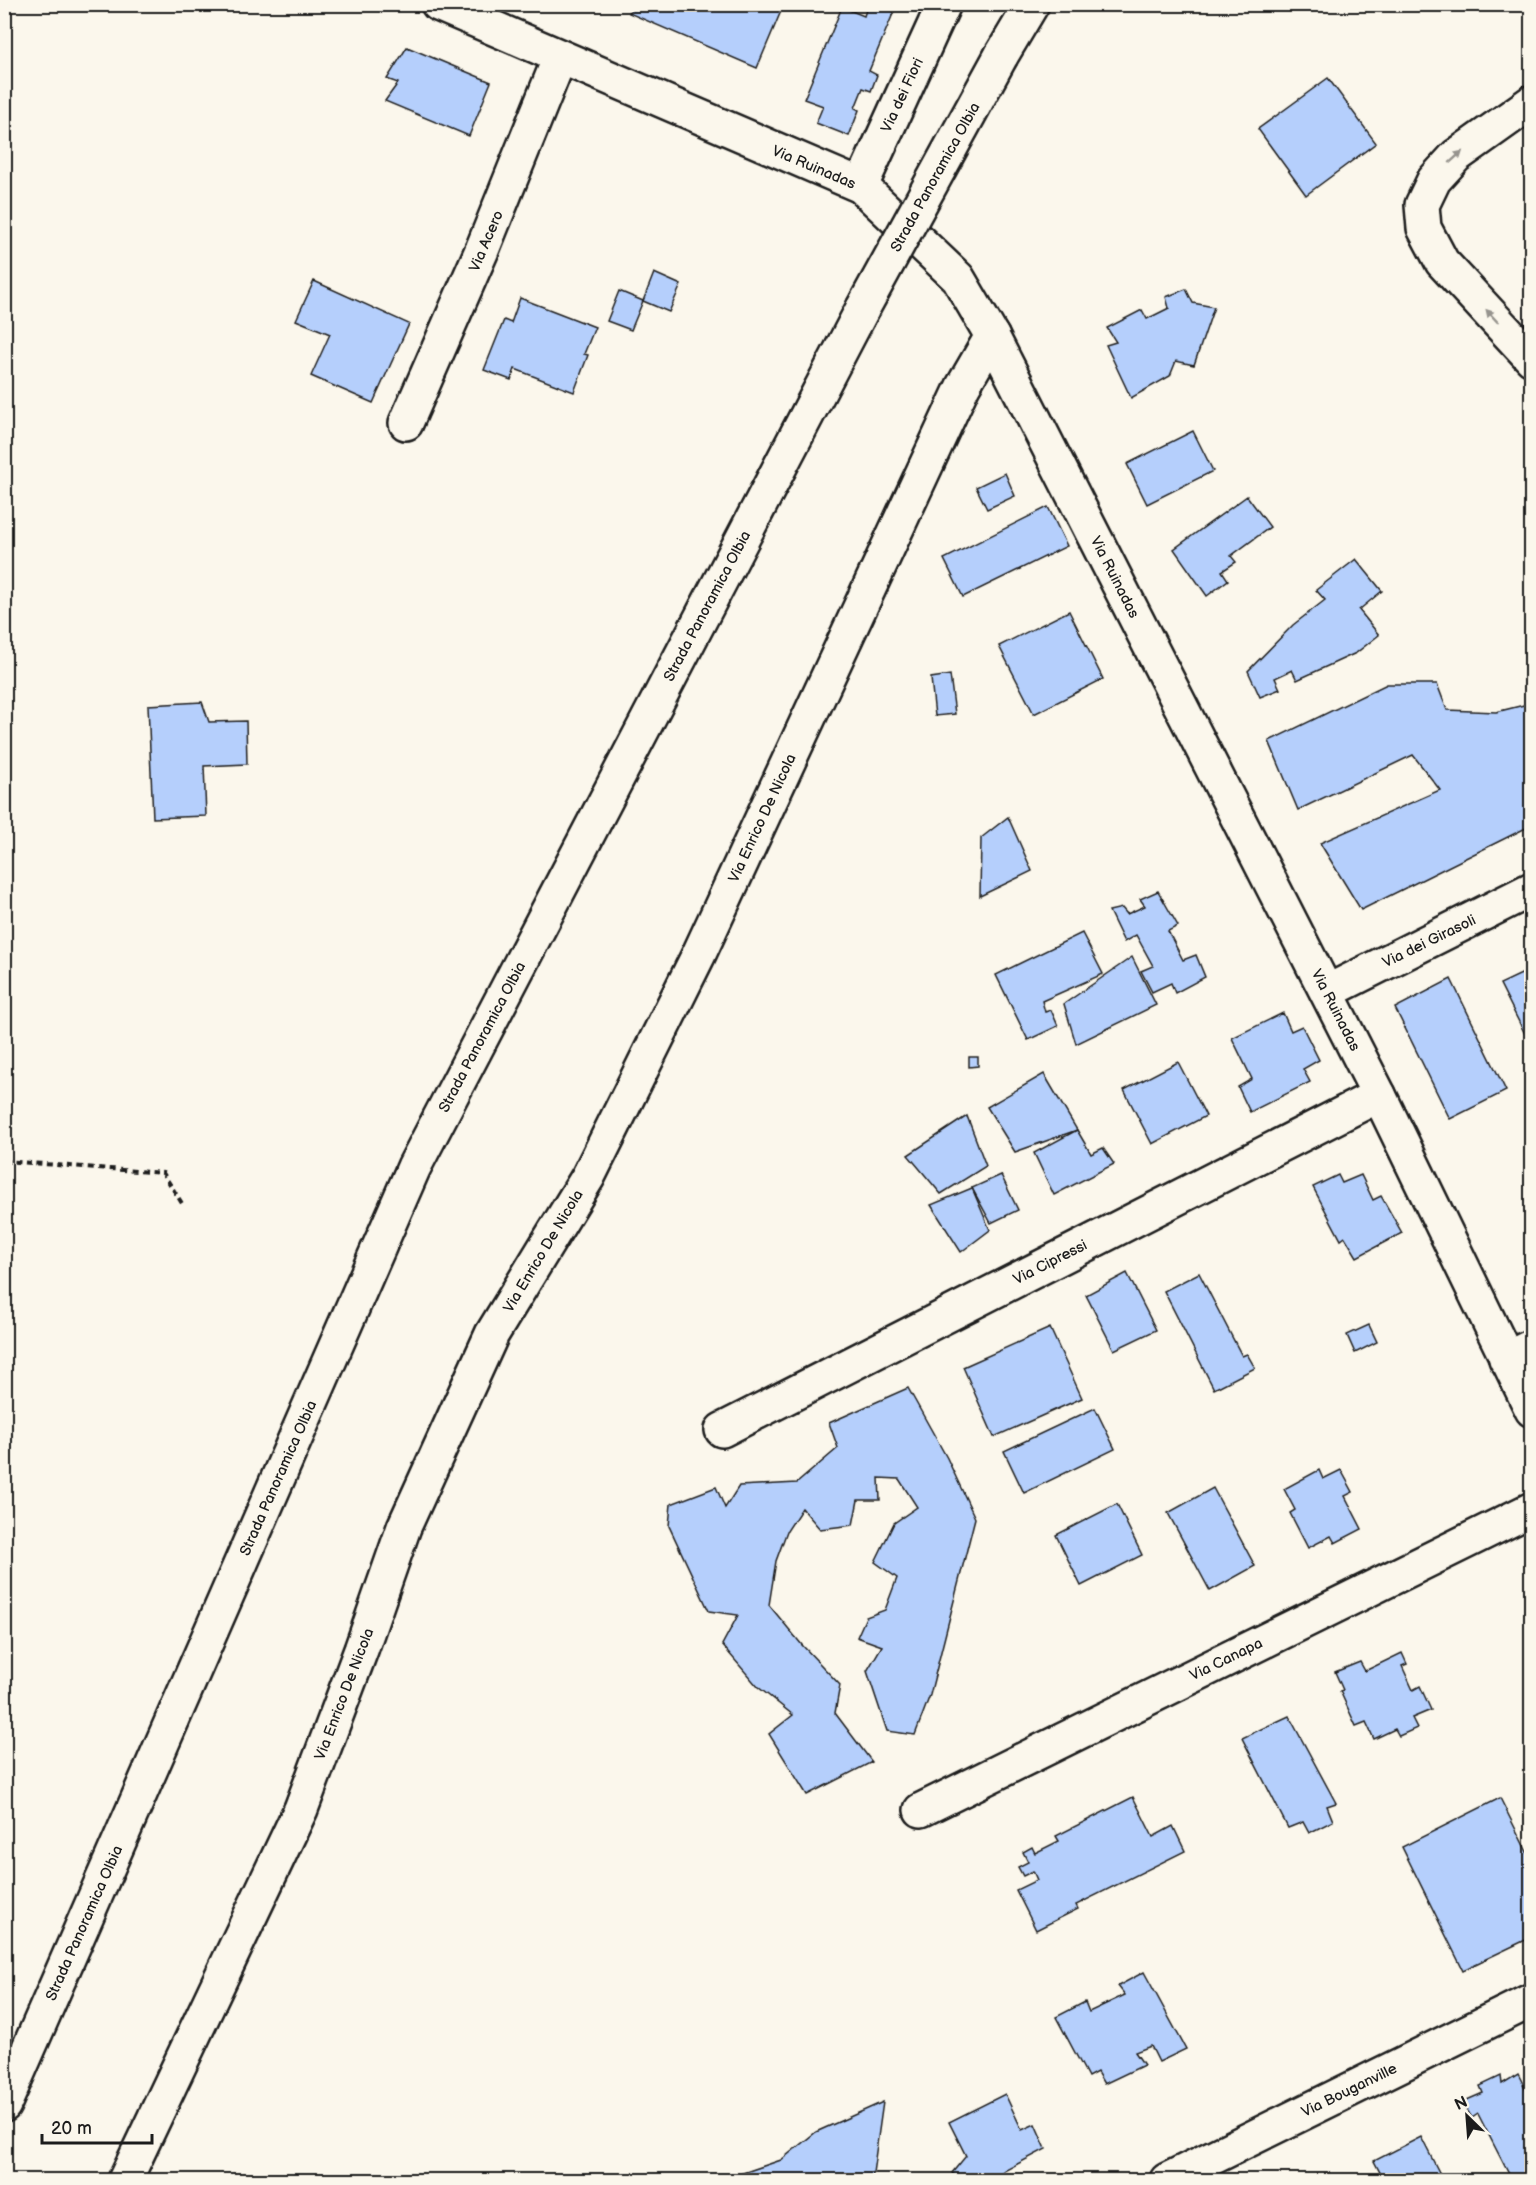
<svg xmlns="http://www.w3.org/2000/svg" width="1536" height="2185" viewBox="0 0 1536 2185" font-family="'Balsamiq Sans',sans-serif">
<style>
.building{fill:#b5cffc;stroke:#1c1c1c;stroke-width:1.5}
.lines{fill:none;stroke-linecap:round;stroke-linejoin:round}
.minor-casing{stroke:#1c1c1c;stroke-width:38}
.highway-casing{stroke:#1c1c1c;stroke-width:38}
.path{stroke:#1c1c1c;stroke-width:4;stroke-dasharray:6 4.5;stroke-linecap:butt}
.minor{stroke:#fbf7ec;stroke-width:33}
.highway{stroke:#fbf7ec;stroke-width:33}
.highway-bridge-casing{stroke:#1c1c1c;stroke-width:38;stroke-linecap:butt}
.highway-bridge{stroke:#fbf7ec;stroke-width:33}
.oneway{fill:#97948e}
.labels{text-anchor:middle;stroke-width:4.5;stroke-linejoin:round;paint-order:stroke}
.street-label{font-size:15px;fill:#1c1c1c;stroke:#fbf7ec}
</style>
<rect width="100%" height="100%" fill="#fbf7ec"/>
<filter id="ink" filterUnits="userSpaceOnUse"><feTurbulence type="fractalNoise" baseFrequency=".0167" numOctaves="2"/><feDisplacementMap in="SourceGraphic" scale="12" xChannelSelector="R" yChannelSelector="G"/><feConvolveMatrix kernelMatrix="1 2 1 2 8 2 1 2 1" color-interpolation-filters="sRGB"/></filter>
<g filter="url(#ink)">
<!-- building -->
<g class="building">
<path d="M 627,4 L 784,4 L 757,68 L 629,13 L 632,8 Z"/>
<path d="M 868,4 L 883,4 L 895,9 L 869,71 L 877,75 L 871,91 L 863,88 L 855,108 L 859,110 L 849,136 L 816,123 L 823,106 L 804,99 L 842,7 L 864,16 Z"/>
<path d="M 407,47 L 491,82 L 469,136 L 385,101 L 398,83 L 387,79 Z"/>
<path d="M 1328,78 L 1376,143 L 1306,195 L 1258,129 Z"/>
<path d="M 654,273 L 681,285 L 669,312 L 643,301 Z"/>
<path d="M 314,281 L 409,324 L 373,403 L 311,376 L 330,334 L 296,320 Z"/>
<path d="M 1186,289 L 1193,303 L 1214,307 L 1194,365 L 1176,361 L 1170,376 L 1131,398 L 1106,345 L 1116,342 L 1107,328 L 1142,310 L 1147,319 L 1169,308 L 1166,297 Z"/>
<path d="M 619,291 L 643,301 L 631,330 L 607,321 Z"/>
<path d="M 520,298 L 595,327 L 584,354 L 588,355 L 574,392 L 515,369 L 511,380 L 484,370 L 504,320 L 511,323 Z"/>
<path d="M 1193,431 L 1213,471 L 1147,504 L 1127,464 Z"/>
<path d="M 1005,473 L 1015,496 L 987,509 L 976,487 Z"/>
<path d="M 1247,496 L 1270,527 L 1231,556 L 1236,562 L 1222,571 L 1228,580 L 1207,596 L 1174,549 Z"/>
<path d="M 1048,507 L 1067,546 L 963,597 L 944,559 Z"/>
<path d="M 1356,559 L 1382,591 L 1359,610 L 1379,635 L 1356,653 L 1297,680 L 1292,670 L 1275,678 L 1280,689 L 1260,697 L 1248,671 L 1293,625 L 1325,600 L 1316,590 Z"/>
<path d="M 1069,611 L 1103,679 L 1034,714 L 999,646 Z"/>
<path d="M 950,675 L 955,714 L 935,716 L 931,678 Z"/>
<path d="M 1387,684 L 1437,684 L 1447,710 L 1496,712 L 1532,703 L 1532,825 L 1361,910 L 1320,843 L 1440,790 L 1413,755 L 1298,810 L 1269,741 Z"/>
<path d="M 202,702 L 209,722 L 246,721 L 247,764 L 204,766 L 206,816 L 153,818 L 148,705 Z"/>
<path d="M 1008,817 L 1032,871 L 980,896 L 981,838 Z"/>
<path d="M 1158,891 L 1178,926 L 1168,931 L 1183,960 L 1196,955 L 1205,977 L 1175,993 L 1171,983 L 1152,992 L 1141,971 L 1153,966 L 1136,935 L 1124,942 L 1109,911 L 1122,908 L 1127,914 L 1145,906 L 1140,899 Z"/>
<path d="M 1082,933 L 1103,974 L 1042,1001 L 1045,1012 L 1051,1010 L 1058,1026 L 1028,1040 L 996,975 Z"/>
<path d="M 1132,957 L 1156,1005 L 1076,1044 L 1064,1004 Z"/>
<path d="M 1532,969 L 1532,1048 L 1500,984 Z"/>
<path d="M 1451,979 L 1506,1091 L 1450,1119 L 1395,1008 Z"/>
<path d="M 1283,1013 L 1291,1031 L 1302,1026 L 1319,1060 L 1303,1069 L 1310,1082 L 1250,1112 L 1238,1087 L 1252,1079 L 1232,1038 Z"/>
<path d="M 969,1057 L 978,1057 L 978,1066 L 969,1067 Z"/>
<path d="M 1178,1062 L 1206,1116 L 1152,1144 L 1124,1090 Z"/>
<path d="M 1044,1074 L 1077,1130 L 1015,1152 L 987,1107 Z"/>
<path d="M 967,1116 L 986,1166 L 941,1194 L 908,1155 Z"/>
<path d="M 1077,1130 L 1091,1154 L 1103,1148 L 1114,1164 L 1054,1195 L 1034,1153 Z"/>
<path d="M 1001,1175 L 1018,1210 L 991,1223 L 972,1188 Z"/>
<path d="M 1338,1175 L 1342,1183 L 1361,1175 L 1373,1200 L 1381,1196 L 1402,1233 L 1357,1257 L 1345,1237 L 1341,1240 L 1313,1187 Z"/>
<path d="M 972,1188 L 990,1230 L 961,1252 L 931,1205 Z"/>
<path d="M 1127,1273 L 1156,1330 L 1114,1350 L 1086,1295 Z"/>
<path d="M 1199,1273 L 1242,1356 L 1247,1354 L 1255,1368 L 1214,1389 L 1164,1291 Z"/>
<path d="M 1369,1325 L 1377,1342 L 1355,1353 L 1347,1335 Z"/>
<path d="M 1050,1328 L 1082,1398 L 994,1437 L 963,1367 Z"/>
<path d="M 908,1388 L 947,1458 L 975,1518 L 930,1695 L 915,1735 L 887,1731 L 867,1671 L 882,1646 L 857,1637 L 866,1617 L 885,1610 L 897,1578 L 875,1562 L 894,1523 L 917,1507 L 899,1479 L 879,1478 L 880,1500 L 858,1500 L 853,1525 L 820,1529 L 802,1508 L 787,1531 L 776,1561 L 769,1605 L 802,1645 L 840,1685 L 835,1713 L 872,1762 L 807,1795 L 769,1734 L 793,1715 L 758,1687 L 722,1645 L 738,1615 L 709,1611 L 669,1526 L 671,1504 L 716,1487 L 725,1508 L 739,1486 L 797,1483 L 838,1448 L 829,1423 Z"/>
<path d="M 1095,1408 L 1115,1449 L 1024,1493 L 1004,1451 Z"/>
<path d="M 1319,1470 L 1323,1479 L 1341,1470 L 1353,1492 L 1345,1496 L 1362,1529 L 1335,1543 L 1331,1536 L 1308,1548 L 1290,1513 L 1295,1510 L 1284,1489 Z"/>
<path d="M 1213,1488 L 1255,1566 L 1210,1591 L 1168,1513 Z"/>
<path d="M 1117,1504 L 1142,1555 L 1081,1586 L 1056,1535 Z"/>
<path d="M 1402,1653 L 1407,1664 L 1402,1666 L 1413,1690 L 1420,1686 L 1431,1710 L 1412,1718 L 1417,1728 L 1399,1736 L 1395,1729 L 1374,1739 L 1366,1722 L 1356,1726 L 1340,1691 L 1343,1690 L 1335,1672 L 1360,1662 L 1365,1671 Z"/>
<path d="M 1289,1716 L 1336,1803 L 1327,1806 L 1333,1821 L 1309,1833 L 1303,1822 L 1288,1828 L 1242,1738 Z"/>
<path d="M 1133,1797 L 1153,1837 L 1173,1826 L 1185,1851 L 1076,1905 L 1078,1909 L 1036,1930 L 1016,1890 L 1037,1880 L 1033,1871 L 1023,1876 L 1018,1867 L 1028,1862 L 1023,1852 L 1032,1847 L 1035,1853 L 1059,1841 L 1056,1836 Z"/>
<path d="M 1500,1798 L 1532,1862 L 1532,1937 L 1463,1970 L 1402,1847 Z"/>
<path d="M 1144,1972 L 1186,2049 L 1159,2062 L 1151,2046 L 1135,2052 L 1144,2065 L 1104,2084 L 1097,2072 L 1088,2077 L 1056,2017 L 1085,2002 L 1089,2012 L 1125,1995 L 1118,1986 Z"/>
<path d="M 1518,2074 L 1532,2101 L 1532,2180 L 1512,2180 L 1478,2114 L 1472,2118 L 1462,2102 L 1483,2093 L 1480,2086 L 1501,2076 L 1502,2084 Z"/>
<path d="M 1005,2094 L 1022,2130 L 1035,2124 L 1046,2149 L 1004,2171 L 995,2180 L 961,2180 L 952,2173 L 966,2156 L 949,2122 Z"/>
<path d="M 883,2102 L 872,2180 L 743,2180 L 740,2174 L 781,2160 L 816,2132 Z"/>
<path d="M 1421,2137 L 1443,2180 L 1384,2180 L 1374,2161 Z"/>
</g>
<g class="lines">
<defs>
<g id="minor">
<path d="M 438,4 L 861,186 L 958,278 L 992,336 L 1379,1095 L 1532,1410"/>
<path d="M 1532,102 L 1456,156 L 1434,180 L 1422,205 L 1424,228 L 1442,262 L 1532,359"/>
<path d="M 861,186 L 944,4"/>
<path d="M 406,423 L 482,250 L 560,57"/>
<path d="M 1327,992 L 1532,889"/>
<path d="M 1506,1359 L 1532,1346"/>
<path d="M 722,1430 L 1379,1095"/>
<path d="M 921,1810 L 1532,1509"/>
<path d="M 125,2180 L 301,1809 L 361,1650 L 404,1527 L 492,1334 L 588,1177 L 698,956 L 963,386 L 992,336"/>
<path d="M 1167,2180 L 1532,2000"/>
</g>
<g id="highway">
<path d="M 1001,56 L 1032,4"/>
<path d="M 4,2105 L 414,1167 L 863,308"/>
</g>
</defs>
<!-- minor casing -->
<use href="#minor" class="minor-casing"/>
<!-- highway casing -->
<use href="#highway" class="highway-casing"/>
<!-- path -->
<path class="path" d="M 4,1161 L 163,1173 L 183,1205"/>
<!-- minor -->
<use href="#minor" class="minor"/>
<!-- highway -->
<use href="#highway" class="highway"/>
<defs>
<path id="highway-bridge" d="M 863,308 L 1001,56"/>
</defs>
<!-- highway-bridge casing -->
<use href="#highway-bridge" class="highway-bridge-casing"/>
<!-- highway-bridge -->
<use href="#highway-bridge" class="highway-bridge"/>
</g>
<!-- one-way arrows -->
<defs><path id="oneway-solid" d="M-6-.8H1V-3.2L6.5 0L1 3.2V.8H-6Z" transform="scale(1.5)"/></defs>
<g class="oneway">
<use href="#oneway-solid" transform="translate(1456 157) rotate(-42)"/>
<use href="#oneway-solid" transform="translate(1492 316) rotate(-133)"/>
</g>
</g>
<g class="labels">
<!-- street labels -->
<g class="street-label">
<text transform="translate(902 95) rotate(-65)" y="5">Via dei Fiori</text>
<text transform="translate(814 167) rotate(23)" y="5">Via Ruinadas</text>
<text transform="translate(935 177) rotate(-61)" y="5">Strada Panoramica Olbia</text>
<text transform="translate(486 241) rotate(-67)" y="5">Via Acero</text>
<text transform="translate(1115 577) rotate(63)" y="5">Via Ruinadas</text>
<text transform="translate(707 606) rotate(-62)" y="5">Strada Panoramica Olbia</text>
<text transform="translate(762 818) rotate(-65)" y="5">Via Enrico De Nicola</text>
<text transform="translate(1429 941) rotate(-26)" y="5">Via dei Girasoli</text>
<text transform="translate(1336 1010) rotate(63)" y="5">Via Ruinadas</text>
<text transform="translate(482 1037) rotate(-62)" y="5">Strada Panoramica Olbia</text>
<text transform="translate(543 1251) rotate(-59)" y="5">Via Enrico De Nicola</text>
<text transform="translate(1050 1262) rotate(-27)" y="5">Via Cipressi</text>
<text transform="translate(278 1478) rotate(-66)" y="5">Strada Panoramica Olbia</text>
<text transform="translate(1226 1659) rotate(-26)" y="5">Via Canapa</text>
<text transform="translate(344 1694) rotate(-69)" y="5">Via Enrico De Nicola</text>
<text transform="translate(84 1923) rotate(-66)" y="5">Strada Panoramica Olbia</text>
<text transform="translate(1349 2090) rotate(-26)" y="5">Via Bouganville</text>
</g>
</g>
<!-- margin -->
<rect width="1536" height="2185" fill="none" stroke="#fbf7ec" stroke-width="24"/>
<rect x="12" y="12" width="1512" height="2161" fill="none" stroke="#1c1c1c" stroke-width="2" filter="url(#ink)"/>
<!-- north arrow -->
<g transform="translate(1467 2116) rotate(335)" stroke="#fbf7ec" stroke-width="4.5" paint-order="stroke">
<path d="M0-4.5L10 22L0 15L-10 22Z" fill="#1c1c1c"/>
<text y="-9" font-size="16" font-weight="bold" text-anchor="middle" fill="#1c1c1c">N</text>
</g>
<!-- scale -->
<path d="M42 2134v9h110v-9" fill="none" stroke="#1c1c1c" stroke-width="3"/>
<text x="51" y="2134" font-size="18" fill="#1c1c1c" stroke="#fbf7ec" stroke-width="4.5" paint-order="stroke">20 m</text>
</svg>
